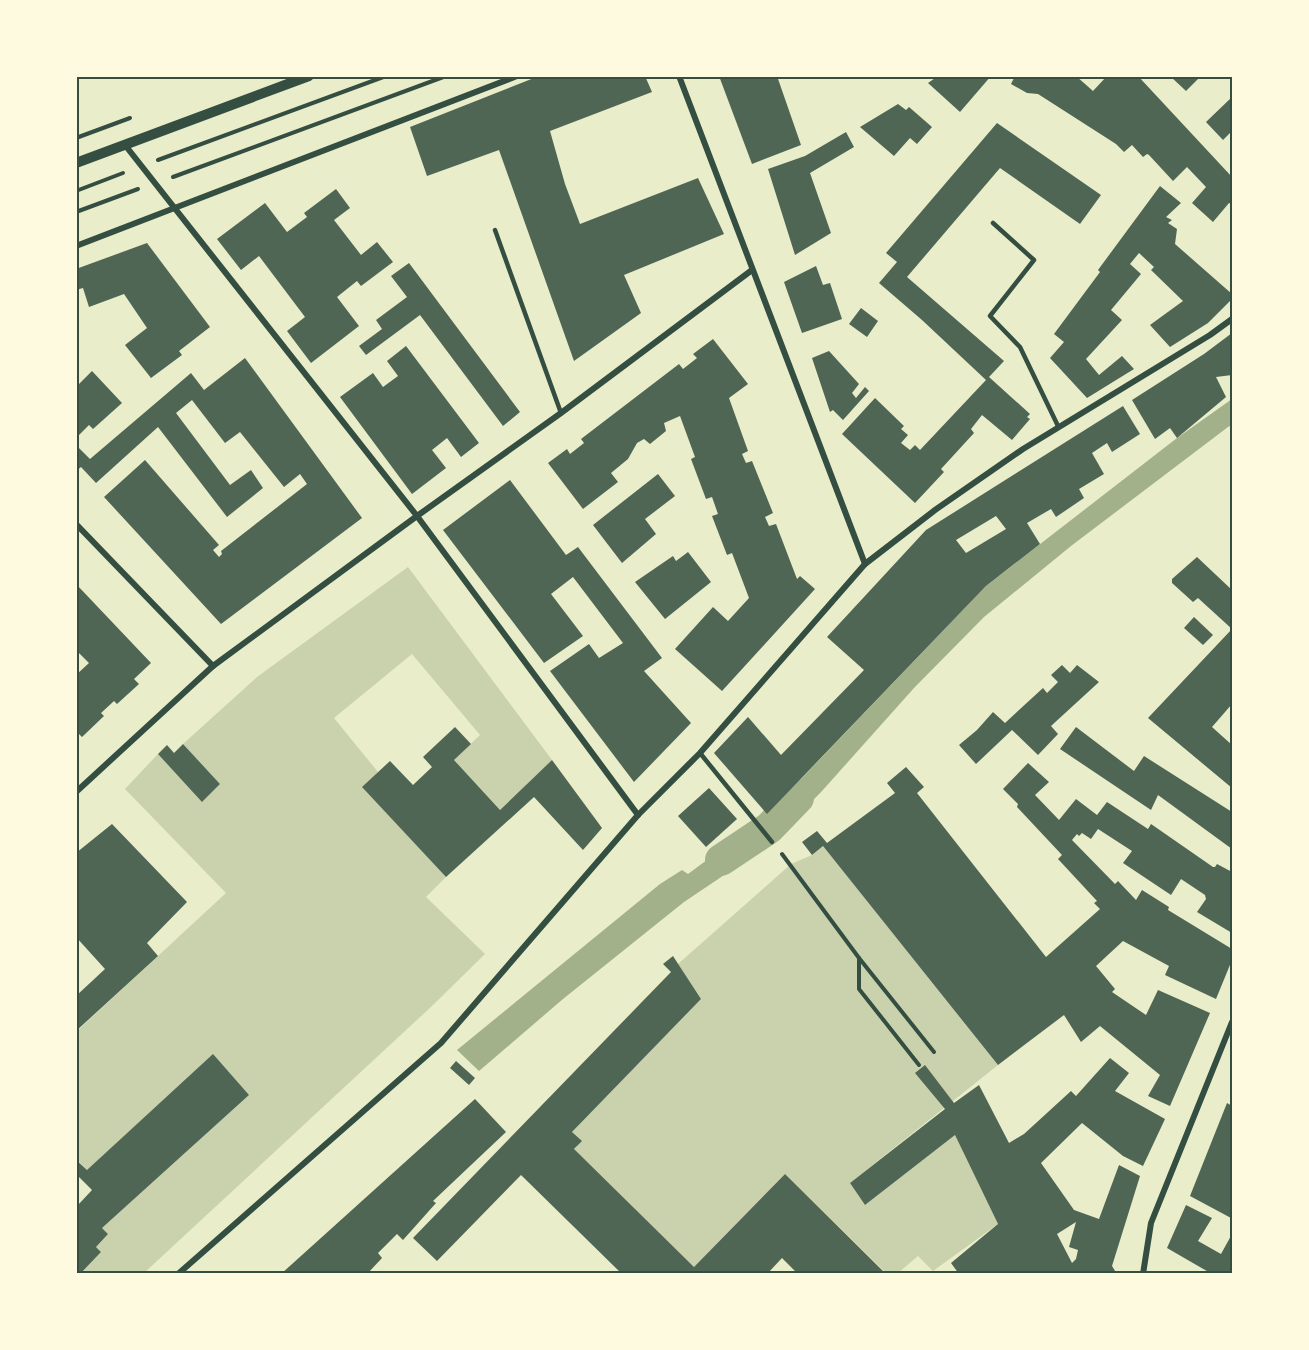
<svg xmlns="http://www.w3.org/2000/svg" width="1309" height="1350" viewBox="0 0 1309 1350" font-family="'Public Sans',sans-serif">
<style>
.green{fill:#cad2ad}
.water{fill:#a3b18a}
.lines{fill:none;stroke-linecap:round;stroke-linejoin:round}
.canal{stroke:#a3b18a;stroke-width:32}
.building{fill:#4f6655;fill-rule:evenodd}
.path{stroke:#344e41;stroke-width:4}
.service{stroke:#344e41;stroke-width:4.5}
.minor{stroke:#344e41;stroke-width:6}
.tertiary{stroke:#344e41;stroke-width:10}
.neatline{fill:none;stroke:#344e41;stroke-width:2}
</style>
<rect width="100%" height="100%" fill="#e9edc9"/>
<!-- green -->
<g class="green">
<path d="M 408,567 L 552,760 L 500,810 L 454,760 L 480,735 L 412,654 L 334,718 L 378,772 L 363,787 L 446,877 L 426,897 L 485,954 L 432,1006 L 144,1273 L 81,1273 L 101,1252 L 96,1247 L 108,1234 L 102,1228 L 249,1095 L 87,1170 L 77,1160 L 77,1031 L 226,893 L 125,789 L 158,754 L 203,801 L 220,784 L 183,744 L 257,677 Z"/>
<path d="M 823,846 L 998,1065 L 850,1183 L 865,1205 L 955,1135 L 998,1224 L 933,1271 L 918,1256 L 898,1273 L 886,1273 L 785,1174 L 694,1267 L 574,1150 L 581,1141 L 572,1132 L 701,999 L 678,964 L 791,864 L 812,855 Z"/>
</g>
<!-- water -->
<g class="water">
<path d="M 1232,399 L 1232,425 L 1228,427 L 1071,546 L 984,617 L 914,688 L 822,791 L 777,837 L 761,819 L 764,810 L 802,778 L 986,586 L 1177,438 Z"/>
<path d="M 750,828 L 766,847 L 684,902 L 563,999 L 479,1071 L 457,1050 L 660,884 L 682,870 L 688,874 Z"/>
</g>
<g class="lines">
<!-- canal -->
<path class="canal" d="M 721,860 L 769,828 L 798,798"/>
</g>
<!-- building -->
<g class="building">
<path d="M 539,76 L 645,76 L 652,92 L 550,131 L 565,184 L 580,224 L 698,178 L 724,234 L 624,275 L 641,313 L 574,361 L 499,150 L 427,176 L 410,127 Z"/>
<path d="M 719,76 L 777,76 L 801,145 L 752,164 Z"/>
<path d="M 938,76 L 991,76 L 960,112 L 928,83 Z"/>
<path d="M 1015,76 L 1076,76 L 1093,91 L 1107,76 L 1138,76 L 1232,177 L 1232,204 L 1229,203 L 1213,222 L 1192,203 L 1206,187 L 1187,167 L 1173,181 L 1149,155 L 1147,154 L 1143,157 L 1132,145 L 1124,152 L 1116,144 L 1038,94 L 1027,93 L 1011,84 Z"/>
<path d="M 1170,76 L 1201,76 L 1186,91 Z"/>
<path d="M 1232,97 L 1232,131 L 1223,140 L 1206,122 Z"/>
<path d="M 898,104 L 906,110 L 909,107 L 932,127 L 917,144 L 910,138 L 894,156 L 860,127 Z"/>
<path d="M 997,123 L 1101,195 L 1080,224 L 1000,168 L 907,277 L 1004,361 L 989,377 L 1030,414 L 1027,417 L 1030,419 L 1012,440 L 982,415 L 971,429 L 974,433 L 941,469 L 944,472 L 915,503 L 842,434 L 875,398 L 904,426 L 901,429 L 908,435 L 901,443 L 910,450 L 915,445 L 920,450 L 986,380 L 922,320 L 879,283 L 897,262 L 886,253 Z"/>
<path d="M 846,132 L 854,147 L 810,173 L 831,233 L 795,255 L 768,169 L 805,156 Z"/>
<path d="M 1160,186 L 1181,203 L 1166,217 L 1172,220 L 1168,223 L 1177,229 L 1175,244 L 1232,294 L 1232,299 L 1208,323 L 1170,347 L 1150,325 L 1183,301 L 1151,270 L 1154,267 L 1139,253 L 1130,264 L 1141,274 L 1111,310 L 1122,320 L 1086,359 L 1099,375 L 1122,356 L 1134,369 L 1087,398 L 1050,358 L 1064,342 L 1054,334 L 1100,272 L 1098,270 Z"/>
<path d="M 336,189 L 350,208 L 334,220 L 361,255 L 377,242 L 393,262 L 361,286 L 357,281 L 337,297 L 359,326 L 311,363 L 287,331 L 305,317 L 259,256 L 241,270 L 217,239 L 265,203 L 287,232 L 307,217 L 304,213 Z"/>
<path d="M 147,243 L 210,327 L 179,351 L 182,355 L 151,378 L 125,345 L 147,328 L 124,294 L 89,307 L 83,288 L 76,290 L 76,269 Z"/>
<path d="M 409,263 L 520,412 L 503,426 L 420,315 L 366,355 L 359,346 L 382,329 L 376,320 L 407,297 L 391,276 Z"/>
<path d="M 816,266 L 823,285 L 830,283 L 842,319 L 802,333 L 784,282 Z"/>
<path d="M 861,308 L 878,321 L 867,337 L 849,324 Z"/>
<path d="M 1232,333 L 1232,375 L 1216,377 L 1226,397 L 1177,438 L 1170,428 L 1155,439 L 1132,400 L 1204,354 Z"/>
<path d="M 713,339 L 748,384 L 729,398 L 748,451 L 742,454 L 746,463 L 752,461 L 773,513 L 765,517 L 769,526 L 776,524 L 797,579 L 800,576 L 815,589 L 722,691 L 675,649 L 713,607 L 728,621 L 749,598 L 732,553 L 727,555 L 712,516 L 718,514 L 712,497 L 706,499 L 691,459 L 695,457 L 680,416 L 664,423 L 666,431 L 650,444 L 644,439 L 637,443 L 628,459 L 611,473 L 618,482 L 583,509 L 548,463 L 567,449 L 570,454 L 584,443 L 581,439 L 679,364 L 683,369 L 697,358 L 693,354 Z"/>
<path d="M 406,346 L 479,443 L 461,457 L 447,438 L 432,450 L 446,468 L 412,494 L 340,397 L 373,373 L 383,387 L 398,376 L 387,361 Z"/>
<path d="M 829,351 L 859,384 L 852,393 L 856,398 L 865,387 L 869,391 L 843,420 L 833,410 L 830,412 L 812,358 Z"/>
<path d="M 245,358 L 362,518 L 221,624 L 104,497 L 145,460 L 219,545 L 213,550 L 219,557 L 222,554 L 221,551 L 307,484 L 300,474 L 284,487 L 240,432 L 225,443 L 192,400 L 176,413 L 230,485 L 251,470 L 263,488 L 227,517 L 158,427 L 96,483 L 81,467 L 76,471 L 76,445 L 90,459 L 191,373 L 204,390 Z"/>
<path d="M 92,371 L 122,403 L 93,429 L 89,425 L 76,438 L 76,387 Z"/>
<path d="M 1123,406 L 1140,434 L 1112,452 L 1107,443 L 1092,453 L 1104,474 L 1079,489 L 1084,498 L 1056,517 L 1051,509 L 1027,523 L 1040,544 L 986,586 L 767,814 L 714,753 L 748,717 L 781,755 L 864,670 L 827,637 L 926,530 ZM 996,516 L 1006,529 L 966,553 L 956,540 Z"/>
<path d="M 658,474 L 675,496 L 645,519 L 656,534 L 622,563 L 593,525 Z"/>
<path d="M 510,480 L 566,555 L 578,547 L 662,658 L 644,671 L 691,723 L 634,782 L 550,671 L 589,644 L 599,658 L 623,643 L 573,577 L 551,594 L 583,636 L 544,663 L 443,530 Z"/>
<path d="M 688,552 L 711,582 L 665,619 L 635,582 L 673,556 L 676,561 Z"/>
<path d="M 1197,557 L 1232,590 L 1232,704 L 1212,727 L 1232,745 L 1232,788 L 1148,718 L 1232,629 L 1198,598 L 1193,602 L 1172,583 L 1172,579 Z"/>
<path d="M 76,584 L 151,663 L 134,679 L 139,684 L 117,704 L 114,701 L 101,713 L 104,716 L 82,737 L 76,731 L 76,675 L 89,663 L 76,650 Z"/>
<path d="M 1194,617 L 1213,635 L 1203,645 L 1184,628 Z"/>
<path d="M 1062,665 L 1070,673 L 1077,665 L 1099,682 L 1051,726 L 1058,734 L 1038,755 L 1012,730 L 976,764 L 959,745 L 977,730 L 993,712 L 1005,723 L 1043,688 L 1047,693 L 1058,682 L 1051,675 Z"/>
<path d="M 455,727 L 471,744 L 454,760 L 500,810 L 552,760 L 602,828 L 583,850 L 534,797 L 446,877 L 362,787 L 390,761 L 413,785 L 432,767 L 423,757 Z"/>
<path d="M 1076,727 L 1134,771 L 1144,756 L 1232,812 L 1232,849 L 1158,795 L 1151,810 L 1060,749 Z"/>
<path d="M 183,744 L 220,784 L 202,802 L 158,754 L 167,745 L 174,753 Z"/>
<path d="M 1028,763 L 1049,782 L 1035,795 L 1059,820 L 1076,799 L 1097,815 L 1107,802 L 1148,829 L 1151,824 L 1213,867 L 1215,867 L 1217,864 L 1232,872 L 1232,933 L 1197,912 L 1206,899 L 1205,895 L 1181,879 L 1171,895 L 1123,863 L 1132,851 L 1098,829 L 1091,839 L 1082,833 L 1079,836 L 1077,834 L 1072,840 L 1115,884 L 1118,881 L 1136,900 L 1142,890 L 1169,907 L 1168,910 L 1232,949 L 1232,960 L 1216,999 L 1165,975 L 1169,966 L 1123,941 L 1096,966 L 1115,989 L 1112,992 L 1146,1015 L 1158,990 L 1210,1013 L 1170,1106 L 1148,1096 L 1160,1075 L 1100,1026 L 1081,1042 L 1064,1015 L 998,1065 L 823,846 L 812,855 L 802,842 L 817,831 L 827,843 L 895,793 L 887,783 L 906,767 L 924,787 L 917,793 L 1046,957 L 1100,909 L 1094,903 L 1097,901 L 1058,859 L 1062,855 L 1017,807 L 1018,804 L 1003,789 Z"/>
<path d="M 709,788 L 737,819 L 706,847 L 678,816 Z"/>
<path d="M 112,824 L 187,902 L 147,943 L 158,956 L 76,1031 L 76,996 L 105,969 L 76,937 L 76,853 Z"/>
<path d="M 673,956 L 701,999 L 572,1132 L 582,1141 L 574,1149 L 694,1267 L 785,1174 L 886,1274 L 798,1274 L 782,1258 L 767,1274 L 622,1274 L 521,1175 L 437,1261 L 413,1238 L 671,972 L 663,964 Z"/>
<path d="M 213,1054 L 249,1095 L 102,1228 L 108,1234 L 96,1247 L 101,1252 L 80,1274 L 76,1271 L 76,1204 L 78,1205 L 92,1190 L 76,1174 L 76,1160 L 87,1170 Z"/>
<path d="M 1110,1058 L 1129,1073 L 1115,1091 L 1165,1119 L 1143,1166 L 1123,1156 L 1082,1123 L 1041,1163 L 1074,1210 L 1099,1219 L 1119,1165 L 1140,1176 L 1112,1266 L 1117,1274 L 959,1274 L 951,1263 L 998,1224 L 955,1135 L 865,1205 L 850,1183 L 945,1109 L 915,1073 L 925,1065 L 954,1103 L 979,1085 L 1009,1143 L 1024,1134 L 1071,1091 L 1076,1096 ZM 1076,1222 L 1069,1247 L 1078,1250 L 1076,1259 L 1072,1263 L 1057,1234 Z"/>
<path d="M 456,1061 L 475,1078 L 469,1085 L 450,1068 Z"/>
<path d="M 475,1099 L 506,1132 L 433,1201 L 436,1203 L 403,1240 L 397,1234 L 378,1253 L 382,1258 L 367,1274 L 359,1274 L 356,1271 L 353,1274 L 281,1274 Z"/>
<path d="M 1227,1103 L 1232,1106 L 1231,1218 L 1190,1196 Z"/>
<path d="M 1186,1205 L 1212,1218 L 1198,1241 L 1221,1254 L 1232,1234 L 1232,1274 L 1212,1274 L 1167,1248 Z"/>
</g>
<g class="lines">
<!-- path -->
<g class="path">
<path d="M 76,138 L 130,118"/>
<path d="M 158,160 L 386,76"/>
<path d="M 173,177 L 446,76"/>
<path d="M 76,191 L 123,173"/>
<path d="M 76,212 L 138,189"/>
<path d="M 782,854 L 859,958 L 934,1052"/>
<path d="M 859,958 L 859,989 L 919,1065"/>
</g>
<!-- service -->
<g class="service">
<path d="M 993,223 L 1034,260 L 990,316 L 1020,347 L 1058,426"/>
<path d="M 495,230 L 561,413"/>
<path d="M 700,753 L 772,842"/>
</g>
<!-- minor -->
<g class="minor">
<path d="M 679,76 L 865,564"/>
<path d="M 125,145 L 417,516 L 638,815"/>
<path d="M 76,246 L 517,76"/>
<path d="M 76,524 L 213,666"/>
<path d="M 76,792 L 213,666 L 417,516 L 561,413 L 752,270"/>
<path d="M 178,1274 L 441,1043 L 638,815 L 700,753 L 865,564 L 935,510 L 1023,449 L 1210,335 L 1232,319"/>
<path d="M 1143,1274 L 1151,1223 L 1232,1022"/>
</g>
<!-- tertiary -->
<path class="tertiary" d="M 76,163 L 309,76"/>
</g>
<!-- border -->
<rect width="1309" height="1350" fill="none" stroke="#fefae0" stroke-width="156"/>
<rect x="78" y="78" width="1153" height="1194" class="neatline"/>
</svg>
